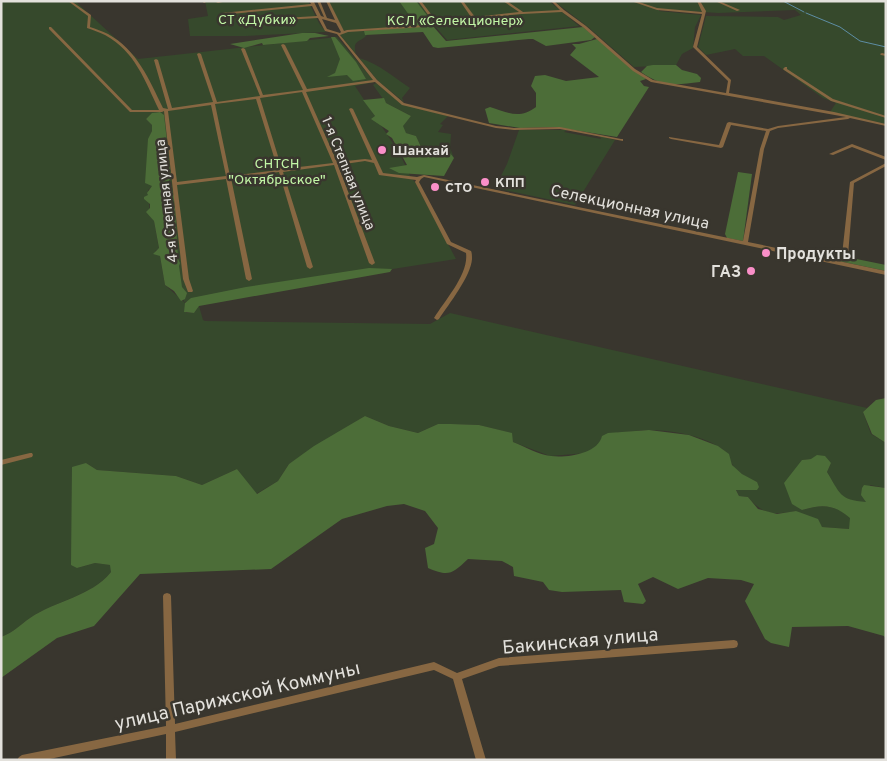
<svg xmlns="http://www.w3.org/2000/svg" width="887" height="761" viewBox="0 0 887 761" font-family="Overpass,sans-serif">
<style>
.green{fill:#36492c}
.forest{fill:#4c6d38}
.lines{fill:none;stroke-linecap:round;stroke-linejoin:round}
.stream{stroke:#5d8da4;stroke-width:1}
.street{fill:#876742;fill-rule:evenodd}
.poi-dot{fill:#fa8fc8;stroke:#39362e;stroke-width:2}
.labels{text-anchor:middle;stroke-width:5;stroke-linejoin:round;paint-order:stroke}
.far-park-label{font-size:14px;fill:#c2f6a6;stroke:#39362e}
.far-poi-label{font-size:14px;font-weight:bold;fill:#e3e1dc;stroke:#39362e;text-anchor:start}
.far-street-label{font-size:14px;fill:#e3e1dc;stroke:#39362e}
.street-label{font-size:16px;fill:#e3e1dc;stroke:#39362e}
.poi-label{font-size:16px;font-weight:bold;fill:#e3e1dc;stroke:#39362e;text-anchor:start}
.near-street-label{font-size:19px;fill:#e3e1dc;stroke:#39362e}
</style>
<rect width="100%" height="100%" fill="#39362e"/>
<!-- green -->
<g class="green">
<path d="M 1,1 L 75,1 L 138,59 L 337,37 L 375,82 L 355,86 L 400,154 L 411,178 L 415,182 L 456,259 L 184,302 L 165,192 L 159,112 L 153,113 L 146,119 L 152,125 L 152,131 L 148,140 L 153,186 L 148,190 L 150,215 L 154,221 L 159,249 L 155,251 L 160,256 L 165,285 L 185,303 L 186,313 L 194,313 L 199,306 L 203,320 L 205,321 L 430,324 L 450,313 L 867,408 L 863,412 L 871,434 L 886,443 L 886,488 L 870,485 L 866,503 C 837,500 841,495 827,472 L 831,463 L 811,459 L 802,460 L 802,510 C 823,504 833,504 851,518 L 849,529 L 822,527 L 796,511 C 773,515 763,515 748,497 L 739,496 L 736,489 L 752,490 L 757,482 C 749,478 737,473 732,464 C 728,456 728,452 719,447 C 700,435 671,430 648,430 C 638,430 629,433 618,432 L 587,453 L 550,456 L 513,442 L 511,433 L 479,425 L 451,424 L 438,424 L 418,433 L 389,426 L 365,416 L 289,464 L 278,481 L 256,494 L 237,469 L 202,485 L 176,476 L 97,470 L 86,463 L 77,568 L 95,563 L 111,565 L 111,572 C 91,597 56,600 30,618 C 20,625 14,632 1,637 Z"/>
<path d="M 205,1 L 308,1 L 319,23 L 326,32 L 245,36 L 190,36 L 188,19 L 208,16 Z"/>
<path d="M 327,1 L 549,1 L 579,26 L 447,40 L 434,25 L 344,31 Z"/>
<path d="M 554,1 L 886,1 L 886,124 L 830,112 L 836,103 L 823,98 L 764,56 L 743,56 L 735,49 L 706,55 L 698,47 L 706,16 L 778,17 L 784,20 L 801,15 L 795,10 L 718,13 L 659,9 L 659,11 L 701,15 L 695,27 L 693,48 L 682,54 L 676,65 L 634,67 L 588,27 Z"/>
<path d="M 363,30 L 367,35 C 360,43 352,39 356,54 L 340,35 L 344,32 Z"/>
<path d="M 359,58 C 380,64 393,77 410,88 L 402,98 L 404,102 L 378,81 Z"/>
<path d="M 376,83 L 403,104 L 448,116 L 440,124 L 443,125 L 438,132 L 451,134 L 450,148 L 454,158 L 446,148 L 421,147 L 416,136 L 406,133 L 402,126 L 411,116 L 386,103 L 373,85 Z"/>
<path d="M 519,130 L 567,130 L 564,132 L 601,139 L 600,136 L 615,140 L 575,205 L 495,188 L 507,164 Z"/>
</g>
<!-- forest -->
<g class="forest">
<path d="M 399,1 L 416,1 L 433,23 L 432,25 L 446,41 L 583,27 L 595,37 L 591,40 L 546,46 L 533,39 L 529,39 L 438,48 L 433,47 L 423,32 L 365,35 L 364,31 L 417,26 Z"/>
<path d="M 302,33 L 315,33 L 329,36 L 310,38 L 307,41 L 263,45 L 262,43 L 244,48 L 230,44 Z"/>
<path d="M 331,37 L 335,37 L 356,62 L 366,79 L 353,81 L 347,75 L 327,77 L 335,73 L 340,59 Z"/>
<path d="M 597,39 L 645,78 L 646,79 L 640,81 L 644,86 L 649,87 L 617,137 L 555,127 L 520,128 L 489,123 L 485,109 L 490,107 C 507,112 519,120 536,107 L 536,93 L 531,86 L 535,76 L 545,75 L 566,81 L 599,77 L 570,55 L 576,48 L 572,44 L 579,44 Z"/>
<path d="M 653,65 L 676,65 L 682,70 L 697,74 L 701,78 L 700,82 C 675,85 662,87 641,72 L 647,66 Z"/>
<path d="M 384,98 L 386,103 L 411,116 L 403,126 L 406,133 L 416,136 L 421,147 L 446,148 L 454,158 L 444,176 L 399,173 L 389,168 L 407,165 L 392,138 L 386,134 L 389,131 L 371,119 L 375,116 L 363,100 Z"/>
<path d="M 160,112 L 164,115 L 171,178 L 166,184 L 171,186 L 175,199 L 171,204 L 175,208 L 178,259 L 180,263 L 179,266 L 182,287 L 187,293 L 185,299 L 181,301 L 174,291 L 165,285 L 160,256 L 153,254 L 159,248 L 154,221 L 146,212 L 150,208 L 150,204 L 144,199 L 144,197 L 148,195 L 147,193 L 152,186 L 145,183 L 148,139 L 152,131 L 152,125 L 146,119 L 152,113 Z"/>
<path d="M 738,172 L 752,174 L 743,241 L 727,238 L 725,234 Z"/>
<path d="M 822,252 L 886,265 L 886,271 L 820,257 Z"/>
<path d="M 369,268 L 392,269 L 390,272 L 199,306 L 194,313 L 184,312 L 185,303 L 191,298 L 246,287 Z"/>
<path d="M 886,398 L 886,443 L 872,434 L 863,412 L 876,400 Z"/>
<path d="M 365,416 L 389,426 L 418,433 L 438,424 L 451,424 L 479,425 L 512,433 L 513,442 C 524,446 539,455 551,456 C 566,458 598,454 602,436 L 608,433 L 649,430 L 689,435 L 718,446 L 729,454 L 732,465 L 742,474 L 757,482 L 759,487 L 757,490 L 736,490 L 739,496 L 748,497 L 758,509 L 777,514 L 796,511 L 818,519 L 822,527 L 849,529 L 850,518 C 833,504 823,504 802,510 L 792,504 L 784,483 L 802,460 L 811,459 L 817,455 L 825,456 L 831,463 L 827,472 C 840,493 839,500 866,502 L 861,495 L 862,488 L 864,485 L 886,488 L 886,639 L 884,636 L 848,626 L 792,627 L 789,647 L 771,643 L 765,639 L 745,601 L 754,584 L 741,580 L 708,578 L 678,589 L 653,577 L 638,584 L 646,601 L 643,604 L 624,602 L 621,590 L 562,592 L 549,590 L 543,582 L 514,576 L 513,567 L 502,561 L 468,559 C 452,574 449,577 428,568 L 425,548 L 434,544 L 438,528 L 425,511 L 404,504 L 387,506 L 342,519 L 271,569 L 140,574 L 94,626 L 57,638 L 1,678 L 1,637 C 14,632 20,625 30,618 C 56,600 91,597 111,572 L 110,565 L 95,563 L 77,568 L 71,565 L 72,467 L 86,463 L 97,470 L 176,476 L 202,485 L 237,469 L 257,494 L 278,481 L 289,464 L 314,446 Z"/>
</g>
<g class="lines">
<!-- stream -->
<g class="stream">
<path d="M 783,1 L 804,12"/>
<path d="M 806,13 L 840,27 L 860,41 L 886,47"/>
</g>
<!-- street -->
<g class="street">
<path d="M 68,1 L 71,1 L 91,15 L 90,27 C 96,29 102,31 108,34 C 137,50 149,79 163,108 L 168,109 L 154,60 L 156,59 L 158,60 L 172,108 L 213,102 L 197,54 L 199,53 L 201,54 L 217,102 L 260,96 L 241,49 L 243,48 L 245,49 L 263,95 L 303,90 L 281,45 L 283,44 L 285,45 L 307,89 L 373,80 L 337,34 L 325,31 L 318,18 L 283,20 L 281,19 L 283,18 L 317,16 L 312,6 L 222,15 L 220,14 L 222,13 L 311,4 L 310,2 L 311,1 L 314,2 L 321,16 L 324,17 L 317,1 L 320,1 L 327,18 L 335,20 L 326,1 L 329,1 L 344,31 L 347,30 L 424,25 L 434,23 L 418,1 L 421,1 L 437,22 L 450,19 L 471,17 L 460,1 L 463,1 L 475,17 L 519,12 L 503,1 L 507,1 L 523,12 L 560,10 L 551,1 L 554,1 L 564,10 L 586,26 L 635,69 L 653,80 L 726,93 L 728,81 L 693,47 L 702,14 L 657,10 L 631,1 L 636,1 L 657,8 L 702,12 L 697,1 L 700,1 L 706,11 L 697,47 L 731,80 L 729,93 L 834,112 L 886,124 L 886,126 L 850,118 L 848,119 L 778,128 L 770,131 L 764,149 L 748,242 L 886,271 L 886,275 L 424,177 L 421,179 L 419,182 L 451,242 L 471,251 C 472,253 472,256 472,259 C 471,276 449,304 439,319 L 437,320 L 434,318 C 445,300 469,274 466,253 L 447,244 L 415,182 L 416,180 L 379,175 L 374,163 L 365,161 L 338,165 L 375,263 L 372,265 L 369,263 L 334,165 L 283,172 L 313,267 L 310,269 L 307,267 L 279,172 L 231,178 L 252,279 L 249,281 L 246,279 L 226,179 L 177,185 L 189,279 L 193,291 L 192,292 L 188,292 L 183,279 L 164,111 L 162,112 L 130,112 L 49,29 L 49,27 L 51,27 L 132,110 L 159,110 C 145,81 135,51 105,35 C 99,32 93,30 87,28 L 88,16 ZM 562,12 L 584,28 L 633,71 L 651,82 L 846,117 L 778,126 L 768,129 L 729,122 L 727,123 L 719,145 L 669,137 L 669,138 L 671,139 L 721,148 L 723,147 L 731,125 L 766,131 L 760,149 L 743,241 L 424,175 L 417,177 L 383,173 L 353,109 L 351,108 L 349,109 L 372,160 L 365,159 L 337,162 L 306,92 L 375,82 L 402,105 L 496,128 L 514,130 L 560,129 L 623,141 L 623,139 L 621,139 L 560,127 L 514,128 L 496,126 L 404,103 L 377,80 L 340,35 L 348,32 L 424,27 L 450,21 L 522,14 ZM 322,19 L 336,23 L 341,32 L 340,33 L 327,29 ZM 302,92 L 333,163 L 282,169 L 260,98 ZM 256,99 L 278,170 L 230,176 L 215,104 ZM 211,105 L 226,176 L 177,182 L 168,111 Z"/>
<path d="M 202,1 L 206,1 L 206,2 L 204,3 Z"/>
<path d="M 217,1 L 227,1 L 218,3 L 216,2 Z"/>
<path d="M 715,1 L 719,1 L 740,10 L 737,11 Z"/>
<path d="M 882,53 L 886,54 L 886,56 L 881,55 L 880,54 Z"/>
<path d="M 785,67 L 787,67 L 787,69 L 833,99 L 886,116 L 886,118 L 831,101 L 784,70 L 783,69 Z"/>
<path d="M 852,144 L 886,157 L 886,160 L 852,147 L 833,155 L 829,154 Z"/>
<path d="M 886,163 L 886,166 L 854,183 L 848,255 L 845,257 L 843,256 L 842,255 L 850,182 Z"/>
<path d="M 30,453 L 32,453 L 33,455 L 32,457 L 1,465 L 1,460 Z"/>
<path d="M 167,593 L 170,594 L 171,596 L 175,724 L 434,662 L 457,673 L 499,658 L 734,640 L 737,641 L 738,644 L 737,647 L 734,648 L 499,666 L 462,679 L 486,760 L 476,760 L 453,679 L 434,670 L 175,732 L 176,760 L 166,760 L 166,734 L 45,760 L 17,760 L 19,757 L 22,755 L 166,726 L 163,596 L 164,594 Z"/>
</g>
</g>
<!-- markers -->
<g class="poi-dot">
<circle cx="382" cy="150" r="5"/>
<circle cx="485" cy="182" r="5"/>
<circle cx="435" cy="187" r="5"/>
<circle cx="766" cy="253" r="5"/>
<circle cx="751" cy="271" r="5"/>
</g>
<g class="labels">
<!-- far-park labels -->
<g class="far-park-label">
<text x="257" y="24">СТ «Дубки»</text>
<text x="455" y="25">КСЛ «Селекционер»</text>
<text x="277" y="168">СНТСН<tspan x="277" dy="16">"Октябрьское"</tspan></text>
</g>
<!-- far-poi labels -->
<g class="far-poi-label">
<text x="392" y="155">Шанхай</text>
<text x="495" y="187">КПП</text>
<text x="445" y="192">СТО</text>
</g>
<!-- far-street labels -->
<g class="far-street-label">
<text transform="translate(349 173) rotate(68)" y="5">1-я Степная улица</text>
<text transform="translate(166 201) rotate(-96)" y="5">4-я Степная улица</text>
</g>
<!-- street labels -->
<g class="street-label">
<text transform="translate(630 206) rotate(12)" y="6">Селекционная улица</text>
</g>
<!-- poi labels -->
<g class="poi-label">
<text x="776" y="259">Продукты</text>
<text x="741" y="277" text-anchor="end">ГАЗ</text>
</g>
<!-- near-street labels -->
<g class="near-street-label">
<text transform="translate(580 640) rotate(-5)" y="7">Бакинская улица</text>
<text transform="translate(237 695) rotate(-13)" y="7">улица Парижской Коммуны</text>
</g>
</g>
<!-- border -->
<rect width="887" height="761" fill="none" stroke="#e3e1dc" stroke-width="5"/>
</svg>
